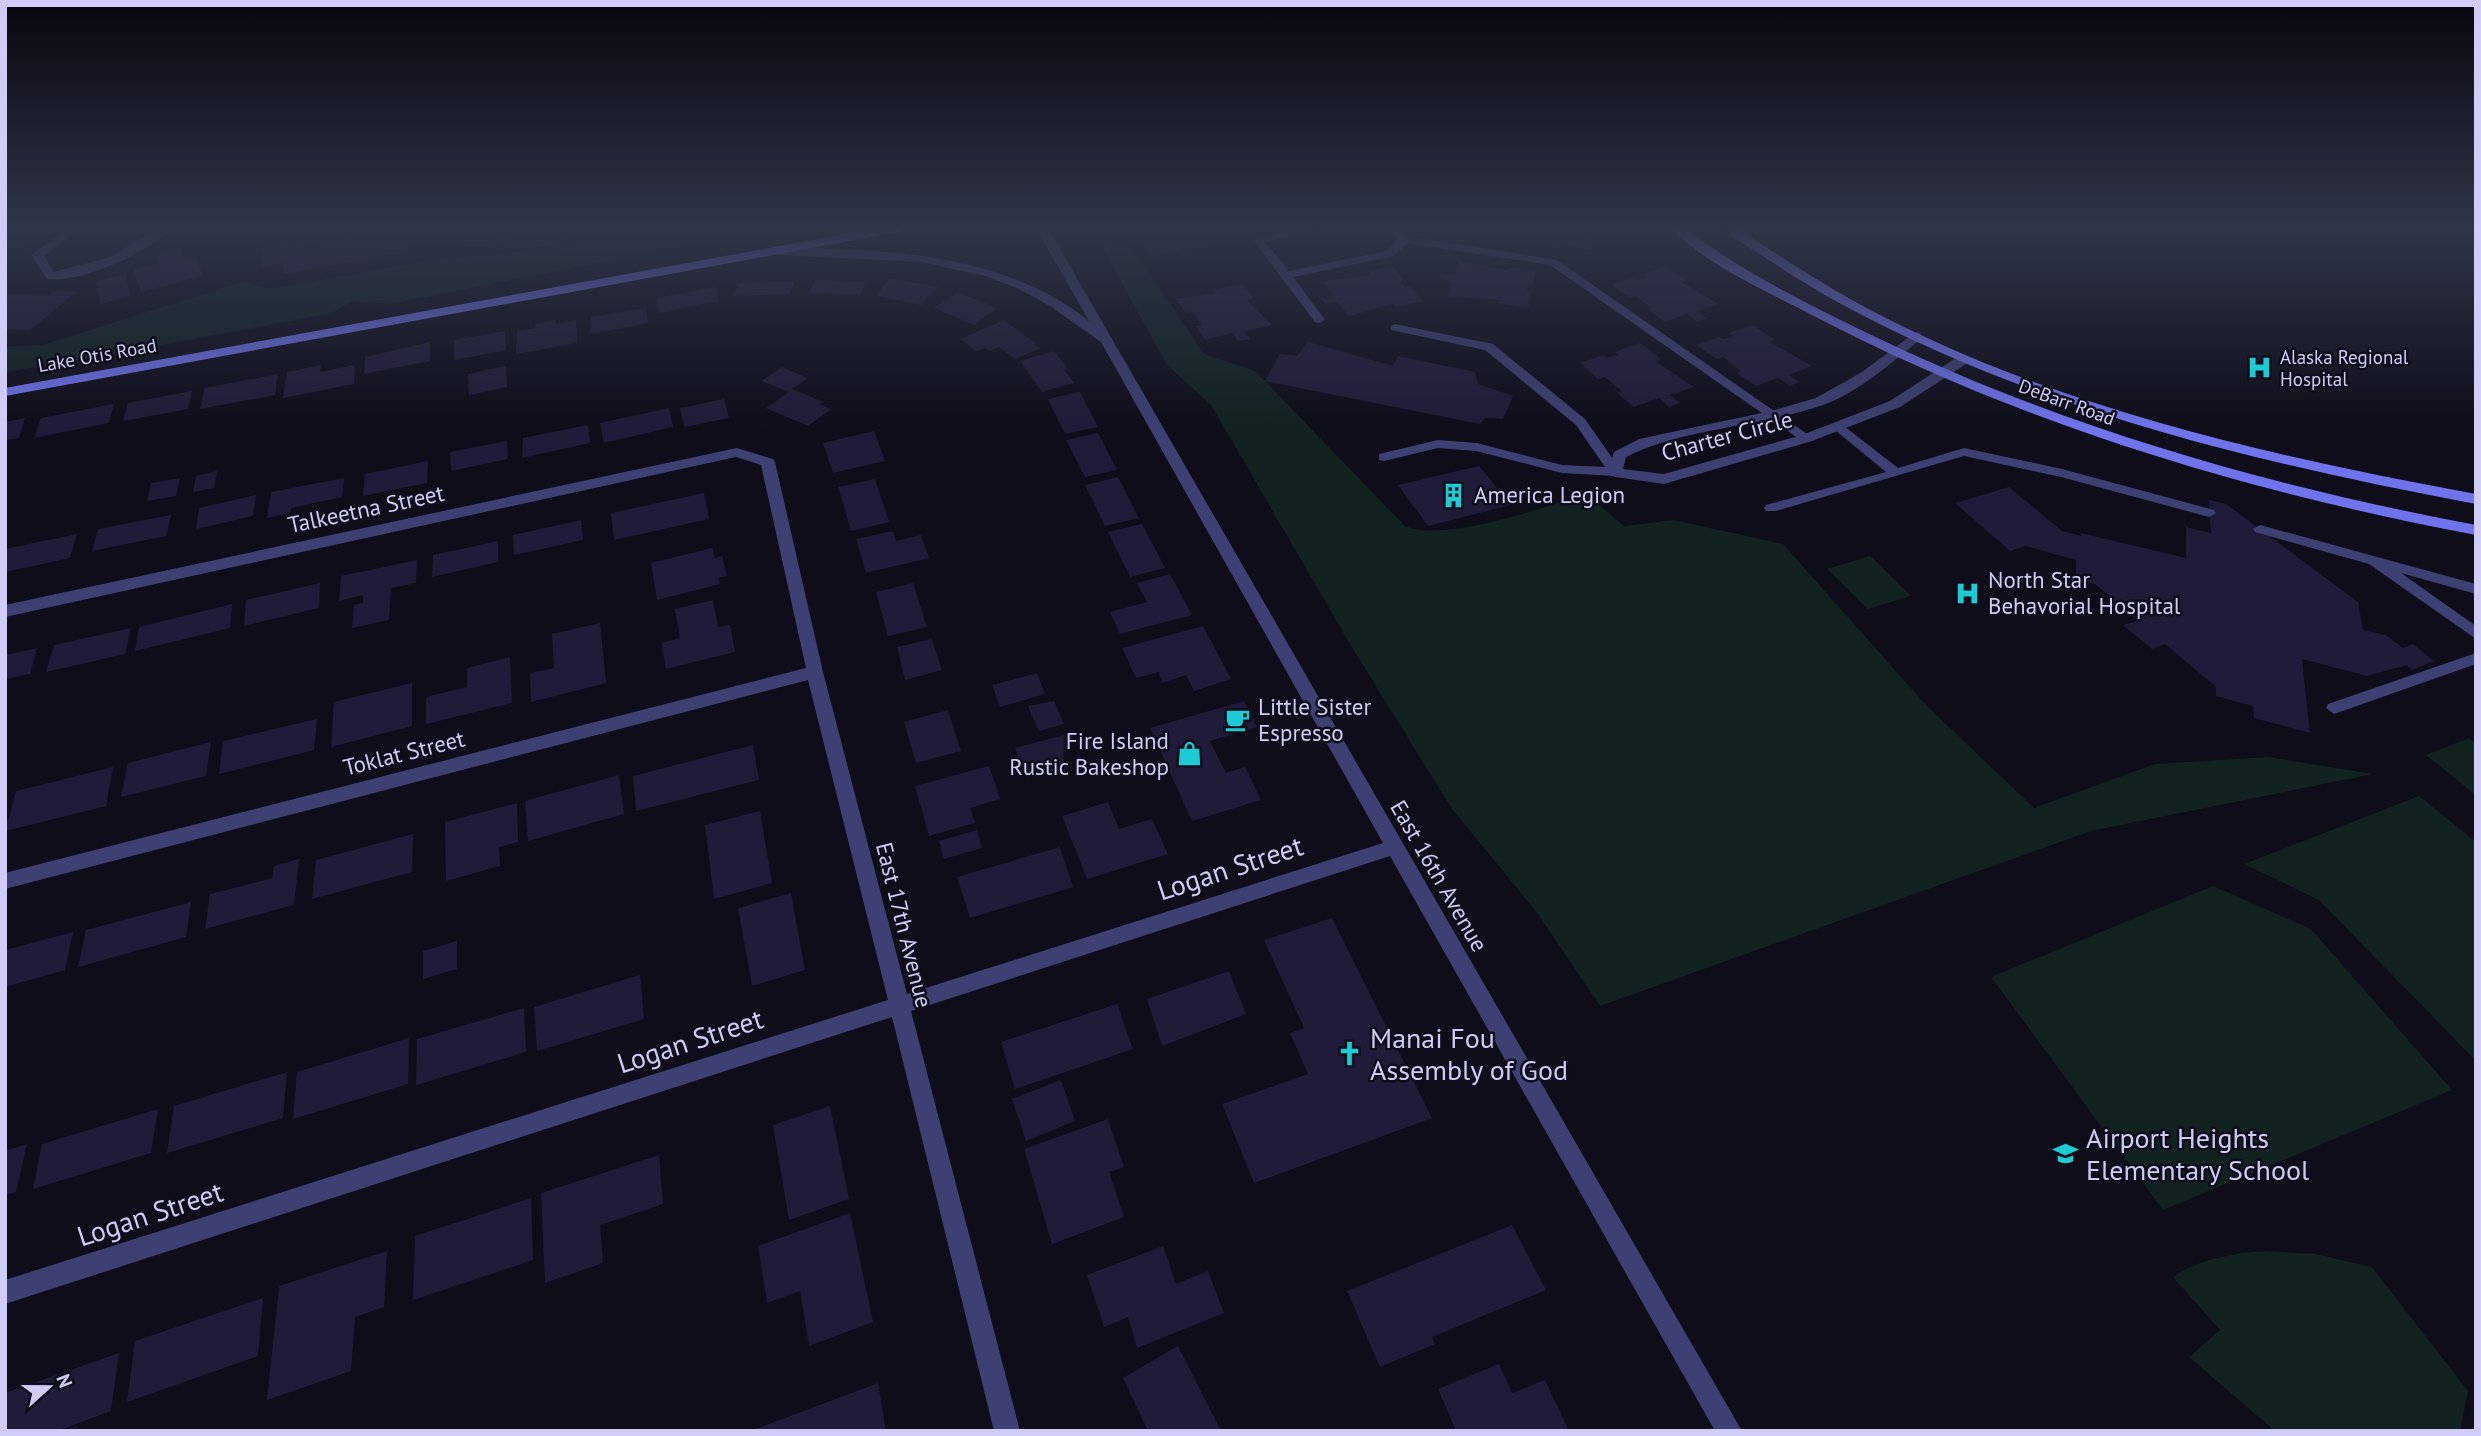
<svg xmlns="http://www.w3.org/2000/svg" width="2481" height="1436" viewBox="0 0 2481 1436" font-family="'PT Sans',sans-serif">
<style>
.green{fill:#112221}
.building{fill:#201b38}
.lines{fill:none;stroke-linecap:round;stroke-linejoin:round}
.lane{fill:#3e3f72;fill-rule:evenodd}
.street{fill:#3e3f72;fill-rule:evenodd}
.secondary{fill:#7073ec;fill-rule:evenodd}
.labels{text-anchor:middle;stroke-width:5;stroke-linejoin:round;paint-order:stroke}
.far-street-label{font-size:19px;fill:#cfccf8;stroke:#0e0d19}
.far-poi-label{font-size:19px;fill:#cfccf8;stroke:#0e0d19;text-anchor:start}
.street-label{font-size:23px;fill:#cfccf8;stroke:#0e0d19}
.poi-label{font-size:23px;fill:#cfccf8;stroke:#0e0d19;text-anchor:start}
.near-street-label{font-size:28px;fill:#cfccf8;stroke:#0e0d19}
.near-poi-label{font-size:28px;fill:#cfccf8;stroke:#0e0d19;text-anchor:start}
</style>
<rect width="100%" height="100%" fill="#0e0d19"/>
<!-- green -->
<g class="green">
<path d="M 631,228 L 740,228 L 690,236 L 647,253 L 390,304 L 352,301 L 332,313 L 115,354 L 5,372 L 5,347 L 43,345 L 242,282 L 268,289 L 448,258 L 551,249 L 595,235 Z"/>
<path d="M 1095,234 L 1132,248 L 1204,354 L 1255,371 L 1405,526 C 1445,543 1544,507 1586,494 L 1624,526 L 1673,520 L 1783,544 L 1926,705 L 2034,808 L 2155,764 L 2268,757 L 2373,774 L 2091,831 L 1600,1006 L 1538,914 L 1452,809 L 1351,646 L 1211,405 L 1167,365 Z"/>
<path d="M 1870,556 L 1911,596 L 1868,609 L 1827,569 Z"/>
<path d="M 2469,738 L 2476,743 L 2476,795 L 2426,755 Z"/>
<path d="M 2419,796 L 2476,842 L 2476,1061 L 2319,900 L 2244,864 Z"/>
<path d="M 2213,886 L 2311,929 L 2452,1090 L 2163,1210 L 1991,977 Z"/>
<path d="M 2265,1251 L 2316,1254 L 2372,1267 L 2468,1391 L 2460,1431 L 2275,1431 L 2189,1357 L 2220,1330 L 2173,1277 C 2200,1258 2232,1254 2265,1251 Z"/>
</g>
<!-- building -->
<g class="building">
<path d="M 5,228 L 42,228 L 5,251 Z"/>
<path d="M 371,228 L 407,228 L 408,252 L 283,274 L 284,263 L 261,267 L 263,246 L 289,242 L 289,248 L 300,246 L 299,249 L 311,247 L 311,250 L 323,248 L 323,243 L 347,239 L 347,233 Z"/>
<path d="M 458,228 L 505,228 L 493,247 L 456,247 L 465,234 L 454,235 Z"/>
<path d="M 513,228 L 567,228 L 559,246 L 502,249 Z"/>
<path d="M 1132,228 L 1198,228 L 1201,232 L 1205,232 L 1214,243 L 1190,249 L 1194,255 L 1183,257 L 1178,251 L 1152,256 L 1144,244 L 1149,243 L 1141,232 L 1135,233 Z"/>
<path d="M 1517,228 L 1591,228 L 1589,235 L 1594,235 L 1590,250 L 1561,245 L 1563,242 L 1514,237 Z"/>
<path d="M 180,247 L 185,261 L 196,258 L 203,276 L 141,292 L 133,270 L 159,263 L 155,253 Z"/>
<path d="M 1459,261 L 1508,270 L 1508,267 L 1536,270 L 1533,285 L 1528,284 L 1527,291 L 1532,291 L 1528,308 L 1498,303 L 1499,300 L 1448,296 L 1452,281 L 1439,279 L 1441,273 L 1455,275 Z"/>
<path d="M 1393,266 L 1404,280 L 1400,281 L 1405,287 L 1410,286 L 1423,301 L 1396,307 L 1393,304 L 1349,316 L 1337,302 L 1325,304 L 1320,298 L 1333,295 L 1322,281 L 1370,275 L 1367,271 Z"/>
<path d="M 1666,266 L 1686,280 L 1681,282 L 1719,304 L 1697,311 L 1707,318 L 1697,322 L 1687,314 L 1665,322 L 1648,310 L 1652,308 L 1635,296 L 1630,298 L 1611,285 L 1633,277 L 1636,280 L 1647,277 L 1643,274 Z"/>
<path d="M 126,274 L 130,296 L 100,304 L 96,281 Z"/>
<path d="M 889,278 L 938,287 L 921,305 L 876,296 Z"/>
<path d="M 815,280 L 867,282 L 859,295 L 808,293 Z"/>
<path d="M 795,281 L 790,294 L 732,296 L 739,283 Z"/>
<path d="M 1242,284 L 1254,299 L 1247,300 L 1272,325 L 1245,331 L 1250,339 L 1238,341 L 1233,333 L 1205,340 L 1196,326 L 1202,325 L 1192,312 L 1186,313 L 1176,299 L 1216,293 L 1214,290 Z"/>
<path d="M 715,287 L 719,301 L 659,313 L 656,298 Z"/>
<path d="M 53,291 L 76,292 L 30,330 L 5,329 L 5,294 L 48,295 Z"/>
<path d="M 957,292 L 997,308 L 974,325 L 934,308 Z"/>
<path d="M 646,308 L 648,323 L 590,334 L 591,317 Z"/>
<path d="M 555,320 L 556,324 L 576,320 L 577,343 L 516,354 L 517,331 L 536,328 L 535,324 Z"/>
<path d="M 1004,320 L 1041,348 L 1015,359 L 999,347 L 990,351 L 985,348 L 976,351 L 960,339 Z"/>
<path d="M 1753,325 L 1775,340 L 1770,342 L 1812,366 L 1789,375 L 1800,382 L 1790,386 L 1778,378 L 1756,386 L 1737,373 L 1741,371 L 1723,357 L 1717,359 L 1696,345 L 1719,337 L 1723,339 L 1733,336 L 1729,333 Z"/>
<path d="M 505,331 L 506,350 L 454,360 L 454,340 Z"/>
<path d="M 430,342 L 430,361 L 364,374 L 365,357 Z"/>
<path d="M 1308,342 L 1393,366 L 1398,356 L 1475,372 L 1478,384 L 1513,396 L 1503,419 L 1485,418 L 1480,424 L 1265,381 L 1280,354 L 1297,356 Z"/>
<path d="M 1640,343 L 1661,359 L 1655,361 L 1694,387 L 1670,395 L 1680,403 L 1669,407 L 1659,398 L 1634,407 L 1617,393 L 1622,391 L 1605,377 L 1598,379 L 1580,363 L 1604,355 L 1607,358 L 1618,355 L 1615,352 Z"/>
<path d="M 1054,351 L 1068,369 L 1064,370 L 1074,383 L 1042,392 L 1020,361 Z"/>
<path d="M 321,365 L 320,372 L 355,365 L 354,384 L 283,398 L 287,372 Z"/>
<path d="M 506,366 L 507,387 L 469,395 L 468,374 Z"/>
<path d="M 782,367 L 808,378 L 792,389 L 823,402 L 819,404 L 831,409 L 808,426 L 766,408 L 789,392 L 762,381 Z"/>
<path d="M 278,374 L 275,395 L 200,409 L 205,388 Z"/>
<path d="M 192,391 L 188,409 L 123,421 L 128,403 Z"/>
<path d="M 1080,392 L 1098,427 L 1065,434 L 1048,399 Z"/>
<path d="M 724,399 L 729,418 L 684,427 L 680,408 Z"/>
<path d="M 114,404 L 109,423 L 34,438 L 41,418 Z"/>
<path d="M 669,408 L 673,427 L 604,443 L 600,423 Z"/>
<path d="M 25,418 L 19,438 L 5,440 L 5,422 Z"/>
<path d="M 588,425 L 590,443 L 522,458 L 523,438 Z"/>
<path d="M 874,431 L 885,461 L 833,473 L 823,443 Z"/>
<path d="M 1098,433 L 1117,470 L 1085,477 L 1066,440 Z"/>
<path d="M 507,441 L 508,459 L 451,471 L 450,452 Z"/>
<path d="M 428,461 L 427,483 L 363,496 L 365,474 Z"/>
<path d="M 1479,466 L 1511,505 L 1428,526 L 1398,485 Z"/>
<path d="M 217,471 L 214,488 L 193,492 L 196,476 Z"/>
<path d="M 1118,477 L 1139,518 L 1105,526 L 1085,485 Z"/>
<path d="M 180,478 L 176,496 L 147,501 L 151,483 Z"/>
<path d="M 344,478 L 342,497 L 291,508 L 290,513 L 267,518 L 271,492 Z"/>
<path d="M 875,479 L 889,522 L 851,531 L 838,487 Z"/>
<path d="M 2009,487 L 2062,531 L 2081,536 L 2081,533 L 2186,558 L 2186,527 L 2211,533 L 2209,500 L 2226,504 L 2358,602 L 2363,630 L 2386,635 L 2403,648 L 2413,644 L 2434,661 L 2412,670 L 2406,665 L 2367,676 L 2302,659 L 2310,733 L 2254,718 L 2253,706 L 2216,696 L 2216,687 L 2165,644 L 2152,649 L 2123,625 L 2138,621 L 2095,584 L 2076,579 L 2076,560 L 2026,546 L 2010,551 L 1955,503 Z"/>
<path d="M 704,493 L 709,519 L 614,540 L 611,513 Z"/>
<path d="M 256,495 L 253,516 L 196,529 L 199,508 Z"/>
<path d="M 171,515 L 166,536 L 92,551 L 98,529 Z"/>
<path d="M 581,520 L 583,540 L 514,555 L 513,535 Z"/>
<path d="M 1142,524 L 1165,568 L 1130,577 L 1108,532 Z"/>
<path d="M 893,531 L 896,541 L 921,535 L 929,558 L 866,573 L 856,539 Z"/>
<path d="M 77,534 L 70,558 L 5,572 L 5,549 Z"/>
<path d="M 498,541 L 498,562 L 432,577 L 433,555 Z"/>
<path d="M 712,548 L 715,558 L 722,556 L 727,576 L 718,578 L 720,584 L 657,600 L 651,563 Z"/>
<path d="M 417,560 L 416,583 L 391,588 L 389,620 L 352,628 L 354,605 L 363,603 L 363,595 L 339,601 L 341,576 Z"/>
<path d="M 1170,574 L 1192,615 L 1120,634 L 1110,612 L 1147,602 L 1137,583 Z"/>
<path d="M 320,583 L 319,608 L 244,626 L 246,600 Z"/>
<path d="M 913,583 L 927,627 L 888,636 L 876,592 Z"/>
<path d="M 713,600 L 718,627 L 730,625 L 735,652 L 666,669 L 661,643 L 680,638 L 675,609 Z"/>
<path d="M 232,604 L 230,628 L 135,651 L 139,627 Z"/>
<path d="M 600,623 L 606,683 L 531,702 L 530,673 L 554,668 L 552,634 Z"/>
<path d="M 1203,626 L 1231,679 L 1194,691 L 1186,675 L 1162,683 L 1159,672 L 1136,678 L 1122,648 Z"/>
<path d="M 131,628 L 125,654 L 46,672 L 54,645 Z"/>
<path d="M 932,639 L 942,670 L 905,680 L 897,647 Z"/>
<path d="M 37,648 L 30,674 L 5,679 L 5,655 Z"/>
<path d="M 510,657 L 512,703 L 426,724 L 426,697 L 467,687 L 467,668 Z"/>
<path d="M 1037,673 L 1045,694 L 1000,707 L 992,685 Z"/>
<path d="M 412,683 L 412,726 L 331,747 L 334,702 Z"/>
<path d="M 1054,701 L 1064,724 L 1039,731 L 1028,706 Z"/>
<path d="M 1244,701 L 1257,727 L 1210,741 L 1226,773 L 1245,767 L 1261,800 L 1192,821 L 1150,728 Z"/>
<path d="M 948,710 L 961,751 L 916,763 L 904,722 Z"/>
<path d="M 317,719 L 314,750 L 219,774 L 223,741 Z"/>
<path d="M 1064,735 L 1063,768 L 1026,778 L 1015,748 Z"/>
<path d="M 211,742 L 206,776 L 121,797 L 128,763 Z"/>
<path d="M 753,745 L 759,780 L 636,811 L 633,776 Z"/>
<path d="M 989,766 L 1000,799 L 970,808 L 975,823 L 929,836 L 915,786 Z"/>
<path d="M 113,767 L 106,806 L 5,831 L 16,791 Z"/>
<path d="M 619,775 L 624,814 L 528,841 L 525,801 Z"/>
<path d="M 1108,802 L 1119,829 L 1152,819 L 1168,854 L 1087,879 L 1062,816 Z"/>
<path d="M 517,803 L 518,842 L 499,847 L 500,866 L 446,881 L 445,822 Z"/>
<path d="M 760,811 L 772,883 L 714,899 L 705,825 Z"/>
<path d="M 977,830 L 982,848 L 944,859 L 939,841 Z"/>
<path d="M 413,834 L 412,872 L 312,899 L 316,860 Z"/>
<path d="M 1060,847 L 1073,887 L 970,918 L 957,877 Z"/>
<path d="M 299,859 L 294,905 L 205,929 L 210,894 L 272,878 L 274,866 Z"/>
<path d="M 791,893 L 805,970 L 752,986 L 738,908 Z"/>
<path d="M 191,902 L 186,937 L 78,967 L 86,930 Z"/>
<path d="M 1332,918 L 1432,1118 L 1254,1183 L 1222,1104 L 1308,1074 L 1290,1033 L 1304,1028 L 1264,940 Z"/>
<path d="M 73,932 L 65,970 L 5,987 L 5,950 Z"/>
<path d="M 457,941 L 457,969 L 423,979 L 423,951 Z"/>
<path d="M 1229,971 L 1246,1014 L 1162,1046 L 1147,999 Z"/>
<path d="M 640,975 L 644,1019 L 537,1051 L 534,1007 Z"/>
<path d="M 1117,1004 L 1133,1049 L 1015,1089 L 1001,1042 Z"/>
<path d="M 524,1008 L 526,1052 L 416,1085 L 417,1039 Z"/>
<path d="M 409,1038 L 408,1084 L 293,1119 L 297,1072 Z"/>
<path d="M 287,1072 L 283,1118 L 167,1153 L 174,1106 Z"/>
<path d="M 1061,1080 L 1075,1121 L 1026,1141 L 1012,1099 Z"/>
<path d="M 830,1106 L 849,1199 L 789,1220 L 773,1125 Z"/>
<path d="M 158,1109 L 151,1153 L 33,1189 L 42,1144 Z"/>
<path d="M 1108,1119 L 1124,1167 L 1109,1172 L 1124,1217 L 1052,1244 L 1024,1149 Z"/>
<path d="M 27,1144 L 16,1192 L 5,1195 L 5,1151 Z"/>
<path d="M 659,1155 L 663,1204 L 600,1225 L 603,1263 L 545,1283 L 541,1193 Z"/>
<path d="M 531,1198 L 533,1260 L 413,1300 L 415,1236 Z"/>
<path d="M 850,1213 L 873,1322 L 809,1346 L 800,1291 L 767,1303 L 758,1246 Z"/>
<path d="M 1512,1225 L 1546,1290 L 1432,1337 L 1435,1344 L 1380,1367 L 1347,1291 Z"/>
<path d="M 1163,1246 L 1176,1284 L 1208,1271 L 1224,1313 L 1137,1348 L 1128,1317 L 1104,1327 L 1087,1275 Z"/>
<path d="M 387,1251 L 384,1307 L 355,1317 L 351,1371 L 267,1400 L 279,1286 Z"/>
<path d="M 263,1298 L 258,1356 L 127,1402 L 135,1341 Z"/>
<path d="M 1178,1346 L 1221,1431 L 1148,1431 L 1123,1378 Z"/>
<path d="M 119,1353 L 111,1411 L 57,1431 L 5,1431 L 5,1393 Z"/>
<path d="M 1499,1364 L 1512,1393 L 1545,1380 L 1569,1431 L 1456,1431 L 1438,1389 Z"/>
<path d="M 878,1383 L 886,1431 L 751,1431 Z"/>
</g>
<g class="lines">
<!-- lane -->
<g class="lane">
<path d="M 1299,228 L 1321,228 L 1265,242 L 1289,271 L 1386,251 L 1398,239 L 1386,228 L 1398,228 L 1407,236 L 1557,260 L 1813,438 L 1807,442 L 1802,441 L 1550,265 L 1407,243 L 1394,256 L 1293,277 L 1325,320 L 1319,323 L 1315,322 L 1253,240 Z"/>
<path d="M 1395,324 L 1493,344 L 1585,419 L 1622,472 L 1615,476 L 1562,473 L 1476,451 L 1438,448 L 1384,461 L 1379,460 L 1379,454 L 1438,440 L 1477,443 L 1562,465 L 1605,467 L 1576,425 L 1485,350 L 1391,330 L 1391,326 Z"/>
<path d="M 1840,423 L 1898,468 L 1964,448 L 2062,469 L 2214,510 L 2216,513 L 2209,517 L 2061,477 L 1964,456 L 1776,511 L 1766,511 L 1764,508 L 1766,505 L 1886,472 L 1835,430 L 1834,427 Z"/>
<path d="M 2260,525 L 2476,584 L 2476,594 L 2401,573 L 2476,626 L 2476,639 L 2369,564 L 2255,532 L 2253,529 Z"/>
<path d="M 2476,653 L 2476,664 L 2334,714 L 2326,708 L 2328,704 Z"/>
</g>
<!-- street -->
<g class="street">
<path d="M 68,228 L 82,228 L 44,256 L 54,272 L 108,258 L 159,228 L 173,228 C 149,252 80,284 47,279 L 31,255 Z"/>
<path d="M 1036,228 L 1048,228 L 1742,1431 L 1715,1431 L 1390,856 L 911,1011 L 1020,1431 L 994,1431 L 892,1017 L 5,1304 L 5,1280 L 888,1000 L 808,680 L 5,889 L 5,873 L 806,668 L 761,465 L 736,457 L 5,617 L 5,605 L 737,448 L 773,459 L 775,462 L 823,672 L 907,994 L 1383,843 L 1101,342 L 1050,306 L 1019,289 L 986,276 L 921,262 L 778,255 L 772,251 L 778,247 C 886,250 1000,251 1089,321 Z"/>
<path d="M 1916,332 L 1921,333 L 1921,339 C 1891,363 1859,392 1823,405 C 1760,427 1683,428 1626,457 L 1623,469 L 1664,474 L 1802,435 L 1890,401 L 1959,356 L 1969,356 L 1969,362 L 1900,407 L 1812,441 L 1664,484 L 1615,477 L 1608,472 L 1614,452 L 1639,439 L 1771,411 L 1816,398 L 1862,372 Z"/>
</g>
<!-- secondary -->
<g class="secondary">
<path d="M 878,228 L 905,228 L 899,232 L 5,396 L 5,388 Z"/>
<path d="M 1671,228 L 1685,228 C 1739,270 1802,301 1863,331 C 2058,426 2263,485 2476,525 L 2476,535 C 2244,491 2020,424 1810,314 C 1766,291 1706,265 1671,228 Z"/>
<path d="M 1723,228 L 1737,228 C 1791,264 1844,298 1902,326 C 2082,414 2280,458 2476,494 L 2476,504 C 2258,463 2040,411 1843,305 C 1813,289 1786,271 1758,253 C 1746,245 1733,238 1723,228 Z"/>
</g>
</g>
<!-- sky -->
<linearGradient id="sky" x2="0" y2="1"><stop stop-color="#08070e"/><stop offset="0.53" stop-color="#303549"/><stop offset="1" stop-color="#303549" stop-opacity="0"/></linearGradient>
<rect width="2481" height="429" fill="url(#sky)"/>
<!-- icons -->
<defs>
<symbol id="hospital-bare" viewBox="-9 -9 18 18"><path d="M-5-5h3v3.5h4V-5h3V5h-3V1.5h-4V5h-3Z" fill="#1dcbd4" stroke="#0e0d19" stroke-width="2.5" paint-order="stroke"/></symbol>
<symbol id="building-bare" viewBox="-9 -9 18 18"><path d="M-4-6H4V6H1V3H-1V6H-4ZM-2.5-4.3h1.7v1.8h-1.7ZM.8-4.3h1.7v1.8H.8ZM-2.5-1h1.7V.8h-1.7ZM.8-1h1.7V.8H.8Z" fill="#1dcbd4" stroke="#0e0d19" stroke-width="2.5" paint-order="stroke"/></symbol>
<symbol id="cafe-bare" viewBox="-9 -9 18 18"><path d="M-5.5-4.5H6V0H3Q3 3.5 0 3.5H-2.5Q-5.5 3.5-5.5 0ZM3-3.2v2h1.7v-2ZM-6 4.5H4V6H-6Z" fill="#1dcbd4" stroke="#0e0d19" stroke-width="2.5" paint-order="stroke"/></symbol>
<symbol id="shop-bare" viewBox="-9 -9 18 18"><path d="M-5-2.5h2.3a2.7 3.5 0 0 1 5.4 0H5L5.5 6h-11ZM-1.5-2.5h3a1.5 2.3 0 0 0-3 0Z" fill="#1dcbd4" stroke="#0e0d19" stroke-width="2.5" paint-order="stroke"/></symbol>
<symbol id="church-bare" viewBox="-9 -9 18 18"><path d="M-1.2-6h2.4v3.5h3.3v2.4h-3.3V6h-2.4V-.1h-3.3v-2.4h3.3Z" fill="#1dcbd4" stroke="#0e0d19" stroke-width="2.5" paint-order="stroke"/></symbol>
<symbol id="school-bare" viewBox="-9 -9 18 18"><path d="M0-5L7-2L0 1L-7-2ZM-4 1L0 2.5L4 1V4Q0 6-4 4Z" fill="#1dcbd4" stroke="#0e0d19" stroke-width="2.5" paint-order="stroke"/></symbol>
</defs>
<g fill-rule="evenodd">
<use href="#hospital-bare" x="2242" y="350" width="35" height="35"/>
<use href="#building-bare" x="1436" y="478" width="35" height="35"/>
<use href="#hospital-bare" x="1950" y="576" width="35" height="35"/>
<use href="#cafe-bare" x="1220" y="702" width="35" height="35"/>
<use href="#shop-bare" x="1172" y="736" width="35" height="35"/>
<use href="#church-bare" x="1332" y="1036" width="35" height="35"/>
<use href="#school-bare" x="2048" y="1136" width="35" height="35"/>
</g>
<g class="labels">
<!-- far-street labels -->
<g class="far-street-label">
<text transform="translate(97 355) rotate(-10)" y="7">Lake Otis Road</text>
<text transform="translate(2067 402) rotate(20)" y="7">DeBarr Road</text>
</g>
<!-- far-poi labels -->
<g class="far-poi-label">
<text x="2280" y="364">Alaska Regional<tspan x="2280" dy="22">Hospital</tspan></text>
</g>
<!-- street labels -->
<g class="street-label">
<text transform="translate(1727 436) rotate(-15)" y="8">Charter Circle</text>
<text transform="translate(366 509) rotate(-12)" y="8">Talkeetna Street</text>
<text transform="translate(404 753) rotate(-14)" y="8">Toklat Street</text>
<text transform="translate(1439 876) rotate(60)" y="8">East 16th Avenue</text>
<text transform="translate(904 925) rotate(76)" y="8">East 17th Avenue</text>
</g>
<!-- poi labels -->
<g class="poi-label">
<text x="1474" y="503">America Legion</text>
<text x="1988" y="588">North Star<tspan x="1988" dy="26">Behavorial Hospital</tspan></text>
<text x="1258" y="715">Little Sister<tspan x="1258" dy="26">Espresso</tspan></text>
<text x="1169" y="749" text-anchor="end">Fire Island<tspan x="1169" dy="26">Rustic Bakeshop</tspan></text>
</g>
<!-- near-street labels -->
<g class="near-street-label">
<text transform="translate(1230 868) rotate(-18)" y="10">Logan Street</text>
<text transform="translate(690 1041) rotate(-18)" y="10">Logan Street</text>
<text transform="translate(150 1214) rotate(-18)" y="10">Logan Street</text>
</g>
<!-- near-poi labels -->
<g class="near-poi-label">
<text x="1370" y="1048">Manai Fou<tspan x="1370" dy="32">Assembly of God</tspan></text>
<text x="2086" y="1148">Airport Heights<tspan x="2086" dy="32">Elementary School</tspan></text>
</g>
</g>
<!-- border -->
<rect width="2481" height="1436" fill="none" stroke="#cfccf8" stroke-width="14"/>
<!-- north arrow -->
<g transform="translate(49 1387) rotate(69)" stroke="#0e0d19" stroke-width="5" paint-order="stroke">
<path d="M0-5L12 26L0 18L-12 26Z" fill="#cfccf8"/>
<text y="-10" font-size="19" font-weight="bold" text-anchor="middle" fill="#cfccf8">N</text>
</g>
</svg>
